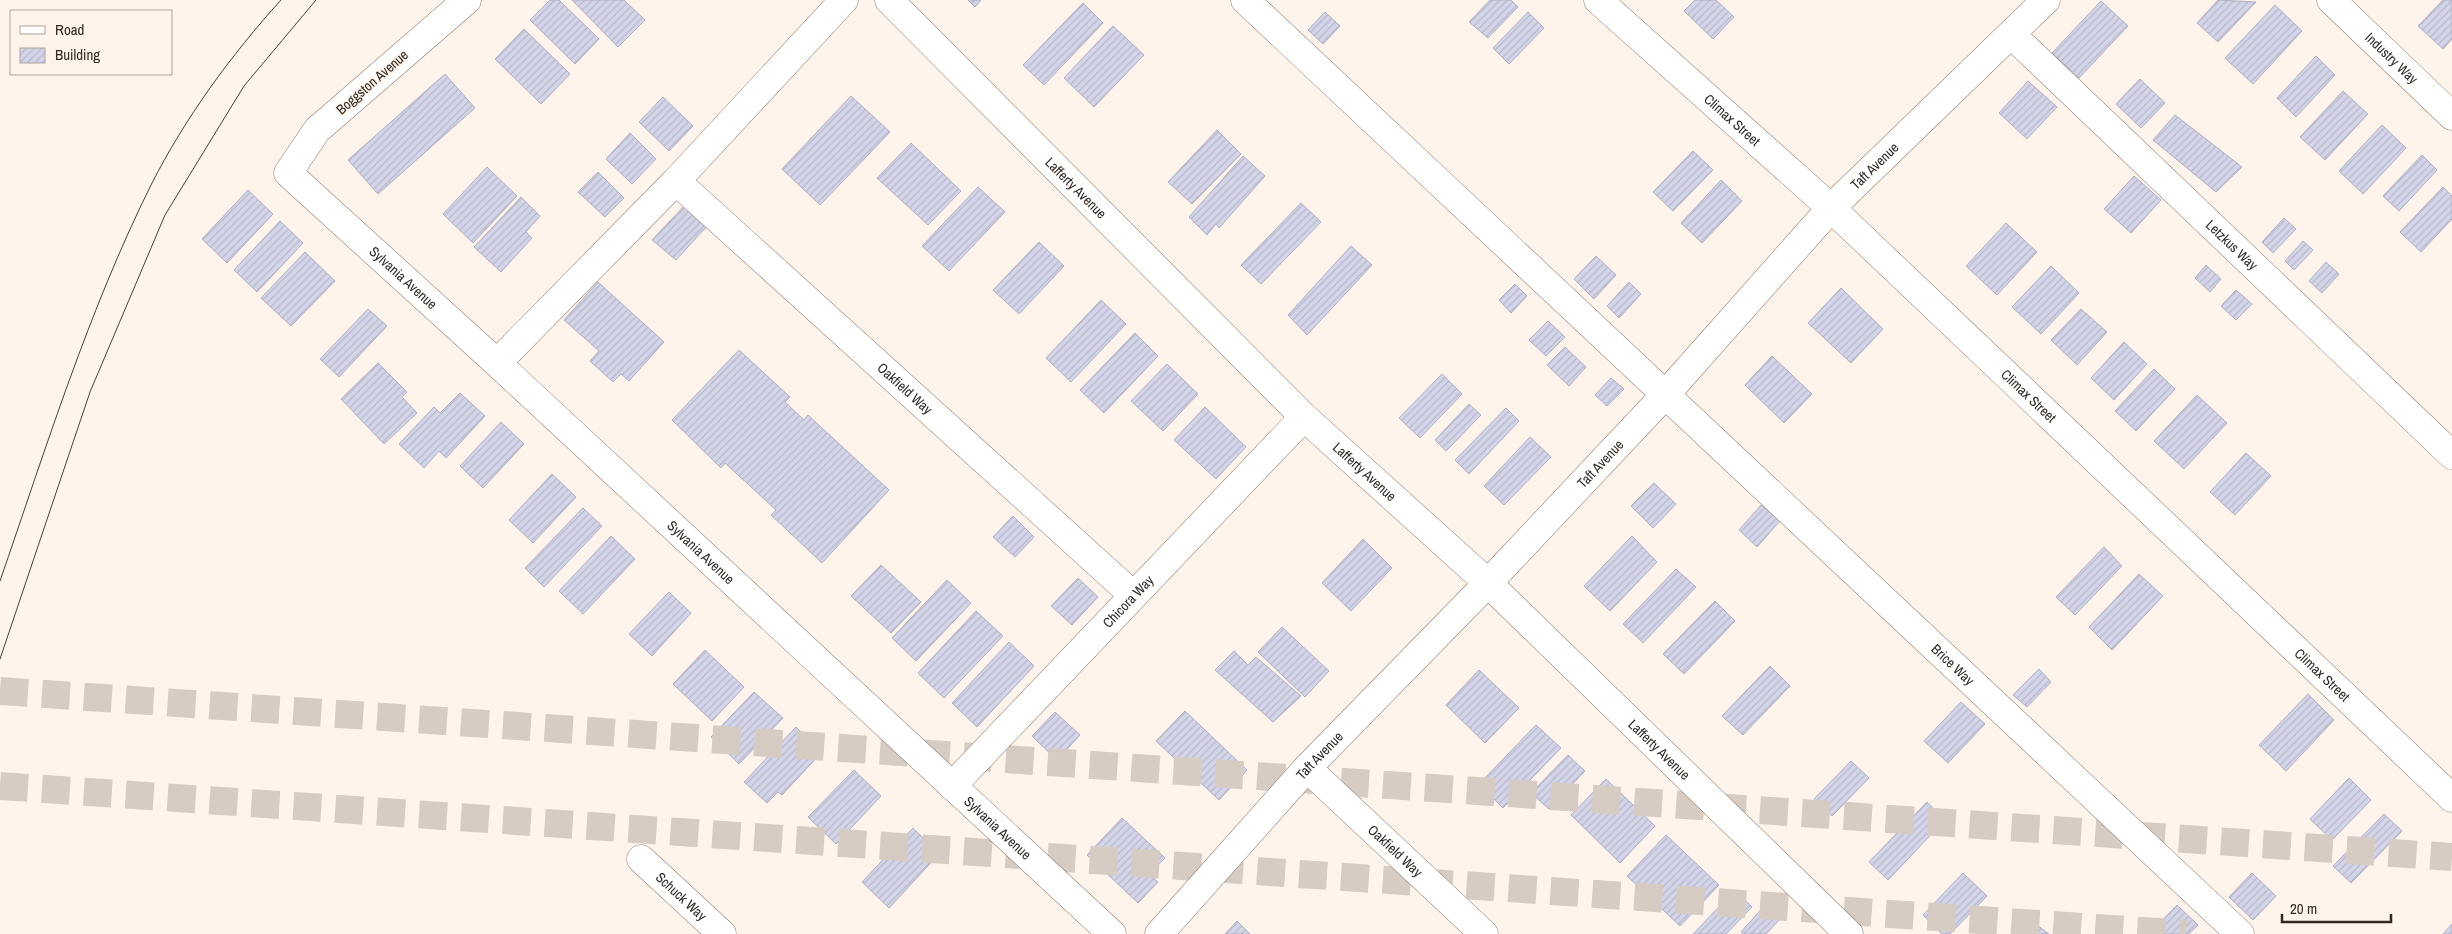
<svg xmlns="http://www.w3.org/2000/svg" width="2452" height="934" viewBox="0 0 2452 934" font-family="'Archivo Narrow',sans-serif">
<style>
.building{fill:url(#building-hatch);stroke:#adaec1}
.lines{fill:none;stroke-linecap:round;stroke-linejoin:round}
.highway-tunnel{stroke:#d6ccc4;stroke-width:28;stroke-dasharray:28 14;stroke-linecap:butt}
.minor-casing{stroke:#887a6d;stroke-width:29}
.minor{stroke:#fff;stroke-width:28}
.tram{stroke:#464039;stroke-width:1}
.labels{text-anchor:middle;stroke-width:4;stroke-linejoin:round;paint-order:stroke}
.street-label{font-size:14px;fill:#302a24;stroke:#fff4ec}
</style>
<defs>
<pattern id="building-hatch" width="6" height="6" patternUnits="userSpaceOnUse" patternTransform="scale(1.25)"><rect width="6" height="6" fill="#d4d5e9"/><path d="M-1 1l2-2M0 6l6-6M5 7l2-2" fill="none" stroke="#b6b7c8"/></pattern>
</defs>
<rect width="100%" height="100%" fill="#fff4ec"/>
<!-- building -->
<g class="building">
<path d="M 550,0 L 559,0 L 599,39 L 575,64 L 530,20 Z"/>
<path d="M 572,0 L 624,0 L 645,20 L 618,47 Z"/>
<path d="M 968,0 L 981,0 L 975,7 Z"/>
<path d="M 1490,0 L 1511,0 L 1518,7 L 1488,38 L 1469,22 Z"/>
<path d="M 1695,0 L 1716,0 L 1734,17 L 1713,39 L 1684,11 Z"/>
<path d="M 2218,0 L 2256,2 L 2218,42 L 2197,23 Z"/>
<path d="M 2443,0 L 2452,0 L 2452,39 L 2443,49 L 2418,26 Z"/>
<path d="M 2101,1 L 2128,26 L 2079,78 L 2052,53 Z"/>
<path d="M 1083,3 L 1103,23 L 1044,85 L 1023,65 Z"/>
<path d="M 2275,5 L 2302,31 L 2253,84 L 2225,58 Z"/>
<path d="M 1325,12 L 1340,26 L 1323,44 L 1308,30 Z"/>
<path d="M 1528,12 L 1544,28 L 1509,64 L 1493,48 Z"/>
<path d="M 1113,26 L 1144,55 L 1094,107 L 1064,78 Z"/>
<path d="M 524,29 L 570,74 L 541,104 L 495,59 Z"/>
<path d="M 2316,56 L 2335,75 L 2296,117 L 2277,98 Z"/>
<path d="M 445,74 L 475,108 L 378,194 L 348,160 Z"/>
<path d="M 2140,79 L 2165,103 L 2141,128 L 2116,104 Z"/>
<path d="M 2028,81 L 2057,107 L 2027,139 L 1999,113 Z"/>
<path d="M 2343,91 L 2368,114 L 2325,160 L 2300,137 Z"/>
<path d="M 851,96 L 890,132 L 820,205 L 782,169 Z"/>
<path d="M 663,97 L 693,126 L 669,151 L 639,122 Z"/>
<path d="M 2175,115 L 2242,167 L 2216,192 L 2153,140 Z"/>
<path d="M 2382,125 L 2406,148 L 2363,194 L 2339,171 Z"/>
<path d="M 1217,130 L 1241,154 L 1192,204 L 1168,182 Z"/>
<path d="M 630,133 L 656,159 L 632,184 L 606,159 Z"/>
<path d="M 911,143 L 961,191 L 928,225 L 877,178 Z"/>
<path d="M 1693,151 L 1713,170 L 1673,211 L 1653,192 Z"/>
<path d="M 2422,155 L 2437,170 L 2399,211 L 2383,196 Z"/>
<path d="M 1243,156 L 1265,176 L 1219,228 L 1216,224 L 1207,235 L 1189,217 Z"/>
<path d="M 487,167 L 517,196 L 473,243 L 443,214 Z"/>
<path d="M 598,172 L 624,198 L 605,217 L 578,192 Z"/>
<path d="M 2134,176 L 2161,200 L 2131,233 L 2104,209 Z"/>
<path d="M 1721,180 L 1742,201 L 1702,243 L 1681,223 Z"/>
<path d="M 978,187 L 1005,212 L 949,271 L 922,246 Z"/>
<path d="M 2443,187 L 2452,196 L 2452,219 L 2421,252 L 2400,232 Z"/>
<path d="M 248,190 L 273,214 L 227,263 L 202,239 Z"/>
<path d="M 521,197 L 540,216 L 526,232 L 532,238 L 501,272 L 474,247 Z"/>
<path d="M 687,203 L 709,224 L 676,260 L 652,240 Z"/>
<path d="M 1301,203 L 1321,222 L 1261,284 L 1241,265 Z"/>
<path d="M 2284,218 L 2296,229 L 2273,253 L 2262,242 Z"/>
<path d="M 280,221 L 303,243 L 257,292 L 234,270 Z"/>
<path d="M 2006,223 L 2037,252 L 1997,295 L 1966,266 Z"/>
<path d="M 2303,241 L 2313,250 L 2294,270 L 2285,261 Z"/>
<path d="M 1039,242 L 1064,266 L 1019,314 L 993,290 Z"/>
<path d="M 1351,246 L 1372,265 L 1307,335 L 1288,315 Z"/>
<path d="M 305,252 L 335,281 L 291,326 L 261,298 Z"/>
<path d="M 1596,256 L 1616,275 L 1594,299 L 1574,279 Z"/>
<path d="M 2326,262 L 2339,274 L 2322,293 L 2309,281 Z"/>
<path d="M 2206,265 L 2221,279 L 2210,292 L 2195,278 Z"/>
<path d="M 2051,266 L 2079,293 L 2041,334 L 2012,307 Z"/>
<path d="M 598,282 L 664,342 L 629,381 L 621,374 L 613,382 L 590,361 L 599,351 L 564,320 Z"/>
<path d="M 1629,282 L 1641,294 L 1619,318 L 1607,306 Z"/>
<path d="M 1515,284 L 1527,296 L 1511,313 L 1499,300 Z"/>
<path d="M 1841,288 L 1883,329 L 1851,363 L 1808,323 Z"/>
<path d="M 2236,290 L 2252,304 L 2236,320 L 2221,306 Z"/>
<path d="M 1101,300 L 1126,324 L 1071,382 L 1046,358 Z"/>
<path d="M 368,309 L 387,326 L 339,377 L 320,359 Z"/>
<path d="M 2081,309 L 2107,332 L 2077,365 L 2051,340 Z"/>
<path d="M 1548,321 L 1565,337 L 1546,356 L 1529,340 Z"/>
<path d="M 1135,333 L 1158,356 L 1104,413 L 1080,390 Z"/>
<path d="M 2124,342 L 2147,364 L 2114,400 L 2091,378 Z"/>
<path d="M 1565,347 L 1586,367 L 1569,386 L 1547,365 Z"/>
<path d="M 739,350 L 790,397 L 785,402 L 804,420 L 808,415 L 889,490 L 822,563 L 771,515 L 776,510 L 725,463 L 721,468 L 672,420 Z"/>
<path d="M 1772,356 L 1812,394 L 1784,423 L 1745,385 Z"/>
<path d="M 378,363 L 407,392 L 402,397 L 417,413 L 384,444 L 341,399 Z"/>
<path d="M 1167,364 L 1198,394 L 1163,431 L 1131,401 Z"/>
<path d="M 2154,369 L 2175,389 L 2136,431 L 2115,411 Z"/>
<path d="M 1442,374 L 1462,394 L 1420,438 L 1399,418 Z"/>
<path d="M 1611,378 L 1624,389 L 1607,406 L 1595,395 Z"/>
<path d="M 460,393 L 485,416 L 446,458 L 439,451 L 424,468 L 399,444 L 434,407 L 440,413 Z"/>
<path d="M 2197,395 L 2227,423 L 2184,469 L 2154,441 Z"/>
<path d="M 1469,404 L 1481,415 L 1446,451 L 1435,440 Z"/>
<path d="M 1205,407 L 1246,447 L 1216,479 L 1174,440 Z"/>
<path d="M 1506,408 L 1519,421 L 1469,474 L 1455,460 Z"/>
<path d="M 501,422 L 524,444 L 483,488 L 460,466 Z"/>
<path d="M 1530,437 L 1551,457 L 1504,505 L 1484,486 Z"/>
<path d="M 2246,453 L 2271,476 L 2235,515 L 2210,492 Z"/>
<path d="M 552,474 L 576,497 L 533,543 L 509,520 Z"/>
<path d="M 1654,483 L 1676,504 L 1653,528 L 1631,506 Z"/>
<path d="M 1761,505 L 1780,521 L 1757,547 L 1739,530 Z"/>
<path d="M 583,508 L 602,526 L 544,587 L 525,568 Z"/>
<path d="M 1013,516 L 1034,537 L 1015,557 L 993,537 Z"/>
<path d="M 611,536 L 635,559 L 583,614 L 559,591 Z"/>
<path d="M 1632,536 L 1657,562 L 1610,611 L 1584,586 Z"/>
<path d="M 1363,539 L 1392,568 L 1351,611 L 1322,583 Z"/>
<path d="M 2104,547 L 2122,566 L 2075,615 L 2056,597 Z"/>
<path d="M 881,565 L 921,602 L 891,633 L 851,596 Z"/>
<path d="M 1676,569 L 1696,587 L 1643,643 L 1623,624 Z"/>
<path d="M 2139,574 L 2163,596 L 2112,650 L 2089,627 Z"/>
<path d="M 1078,578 L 1098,597 L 1072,625 L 1051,606 Z"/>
<path d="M 947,580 L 971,603 L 916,661 L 892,638 Z"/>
<path d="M 669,592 L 691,613 L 652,656 L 629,634 Z"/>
<path d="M 1715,601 L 1735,621 L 1684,674 L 1663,654 Z"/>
<path d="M 976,611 L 1003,636 L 944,698 L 918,673 Z"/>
<path d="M 1282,627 L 1329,671 L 1305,697 L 1258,652 Z"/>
<path d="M 1009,642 L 1034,666 L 977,727 L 952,703 Z"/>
<path d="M 705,650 L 744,687 L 712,721 L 673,684 Z"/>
<path d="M 1234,651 L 1248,665 L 1256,657 L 1301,696 L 1273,722 L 1215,670 Z"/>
<path d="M 1770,666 L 1790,686 L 1743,735 L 1722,716 Z"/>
<path d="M 2039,669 L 2051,682 L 2027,707 L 2013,695 Z"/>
<path d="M 1479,670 L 1519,708 L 1485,743 L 1446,705 Z"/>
<path d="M 754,692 L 783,718 L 739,764 L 711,737 Z"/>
<path d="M 2308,694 L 2334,720 L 2286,771 L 2259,745 Z"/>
<path d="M 1961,702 L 1985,724 L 1948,763 L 1924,741 Z"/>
<path d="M 1185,711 L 1247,770 L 1219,800 L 1156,741 Z"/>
<path d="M 1055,712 L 1080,735 L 1057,760 L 1032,736 Z"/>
<path d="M 1536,725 L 1561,748 L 1503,808 L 1479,784 Z"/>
<path d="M 796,727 L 822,752 L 782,795 L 778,792 L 767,803 L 744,782 Z"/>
<path d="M 1568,755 L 1585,771 L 1549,809 L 1531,793 Z"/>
<path d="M 1851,761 L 1869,778 L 1832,816 L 1814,799 Z"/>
<path d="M 854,770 L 881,796 L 836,844 L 808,817 Z"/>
<path d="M 2349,778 L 2371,800 L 2332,840 L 2310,819 Z"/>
<path d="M 1606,779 L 1655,826 L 1620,863 L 1571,815 Z"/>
<path d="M 1927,802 L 1945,820 L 1888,880 L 1869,862 Z"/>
<path d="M 2384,814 L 2402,831 L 2351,883 L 2333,866 Z"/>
<path d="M 1122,818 L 1165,858 L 1149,874 L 1158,882 L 1138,903 L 1087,855 Z"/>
<path d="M 913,828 L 939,854 L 889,908 L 862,882 Z"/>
<path d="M 1666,835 L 1719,885 L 1680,926 L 1627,876 Z"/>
<path d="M 1963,873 L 1987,896 L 1950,934 L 1942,934 L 1923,915 Z"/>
<path d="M 2252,873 L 2276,896 L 2253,920 L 2229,897 Z"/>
<path d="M 1735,890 L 1752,907 L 1726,934 L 1693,934 Z"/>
<path d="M 1766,904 L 1781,918 L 1766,934 L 1744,934 L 1741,932 Z"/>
<path d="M 2177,905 L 2198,925 L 2189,934 L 2149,934 Z"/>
<path d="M 1237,921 L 1250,934 L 1225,934 Z"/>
<path d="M 2033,922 L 2049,934 L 2023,934 Z"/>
<path d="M 2452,924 L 2452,934 L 2443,934 Z"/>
</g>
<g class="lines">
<!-- highway-tunnel -->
<g class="highway-tunnel">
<path d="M 0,691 L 2452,857"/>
<path d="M 0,786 L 2186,934"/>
</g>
<defs>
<g id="minor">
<path id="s1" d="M 467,0 L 317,130 L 288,173 L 497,363 L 1112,934"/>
<path id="s2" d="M 889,0 L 1304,417 L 1488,583 L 1849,934"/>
<path id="s3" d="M 1245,0 L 2240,934"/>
<path id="s4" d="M 1598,0 L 1831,208 L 2452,798"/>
<path id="s5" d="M 2331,0 L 2452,116"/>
<path id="s6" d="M 2012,35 L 2452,455"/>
<path id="s7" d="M 676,181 L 1133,595"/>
<path d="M 497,363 L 676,181 L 844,0"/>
<path id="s8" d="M 1307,768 L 1484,934"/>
<path id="s9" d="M 952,786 L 1304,417"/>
<path id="s10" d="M 641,859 L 722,934"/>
<path id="s11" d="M 1159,934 L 1307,768 L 1488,583 L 1665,395 L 1831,208 L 2046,0"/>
</g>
</defs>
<!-- minor casing -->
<use href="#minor" class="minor-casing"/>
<!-- minor -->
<use href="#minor" class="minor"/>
<!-- tram -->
<g class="tram">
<path d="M 0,581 C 46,448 88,312 151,185 C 185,118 231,55 281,0"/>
<path d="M 0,659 L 90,392 L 165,215 L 244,86 L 316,0"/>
</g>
</g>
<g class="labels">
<!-- street labels -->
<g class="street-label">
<text dy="5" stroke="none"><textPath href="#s5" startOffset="84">Industry Way</textPath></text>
<text transform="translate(372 82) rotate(-41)" y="5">Boggston Avenue</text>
<text dy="5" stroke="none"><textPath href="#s4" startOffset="180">Climax Street</textPath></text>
<text dy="5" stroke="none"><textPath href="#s11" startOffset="1050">Taft Avenue</textPath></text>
<text dy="5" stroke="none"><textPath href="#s2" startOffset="265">Lafferty Avenue</textPath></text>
<text dy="5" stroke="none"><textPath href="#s6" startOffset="304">Letzkus Way</textPath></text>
<text dy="5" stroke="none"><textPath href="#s1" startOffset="406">Sylvania Avenue</textPath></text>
<text dy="5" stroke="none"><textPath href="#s7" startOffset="309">Oakfield Way</textPath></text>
<text dy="5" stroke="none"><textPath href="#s4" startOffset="585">Climax Street</textPath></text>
<text dy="5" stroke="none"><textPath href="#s11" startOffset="645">Taft Avenue</textPath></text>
<text dy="5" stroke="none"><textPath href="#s2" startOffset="670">Lafferty Avenue</textPath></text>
<text dy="5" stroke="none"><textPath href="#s1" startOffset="811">Sylvania Avenue</textPath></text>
<text dy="5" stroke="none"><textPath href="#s9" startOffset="255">Chicora Way</textPath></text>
<text dy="5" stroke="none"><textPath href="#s3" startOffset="971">Brice Way</textPath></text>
<text dy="5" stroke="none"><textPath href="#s4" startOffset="990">Climax Street</textPath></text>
<text dy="5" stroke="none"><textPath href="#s2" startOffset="1075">Lafferty Avenue</textPath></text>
<text dy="5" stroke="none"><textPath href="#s11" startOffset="240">Taft Avenue</textPath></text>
<text dy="5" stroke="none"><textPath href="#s1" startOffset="1216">Sylvania Avenue</textPath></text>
<text dy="5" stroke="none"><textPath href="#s8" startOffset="121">Oakfield Way</textPath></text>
<text dy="5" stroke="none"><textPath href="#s10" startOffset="55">Schuck Way</textPath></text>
</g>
</g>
<!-- legend -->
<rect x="10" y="10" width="162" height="65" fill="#fff4ec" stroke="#aca39c"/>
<rect x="20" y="26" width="25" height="8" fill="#ffffff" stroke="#aca39c"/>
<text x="55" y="35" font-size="15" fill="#302a24">Road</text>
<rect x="20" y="48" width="25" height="15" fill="url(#building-hatch)" stroke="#aca39c"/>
<text x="55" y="60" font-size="15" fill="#302a24">Building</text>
<!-- scale -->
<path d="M2282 914v8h109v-8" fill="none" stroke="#302a24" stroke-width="2.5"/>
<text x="2290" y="914" font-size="15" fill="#302a24" stroke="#fff4ec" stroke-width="4" paint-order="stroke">20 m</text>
</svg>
